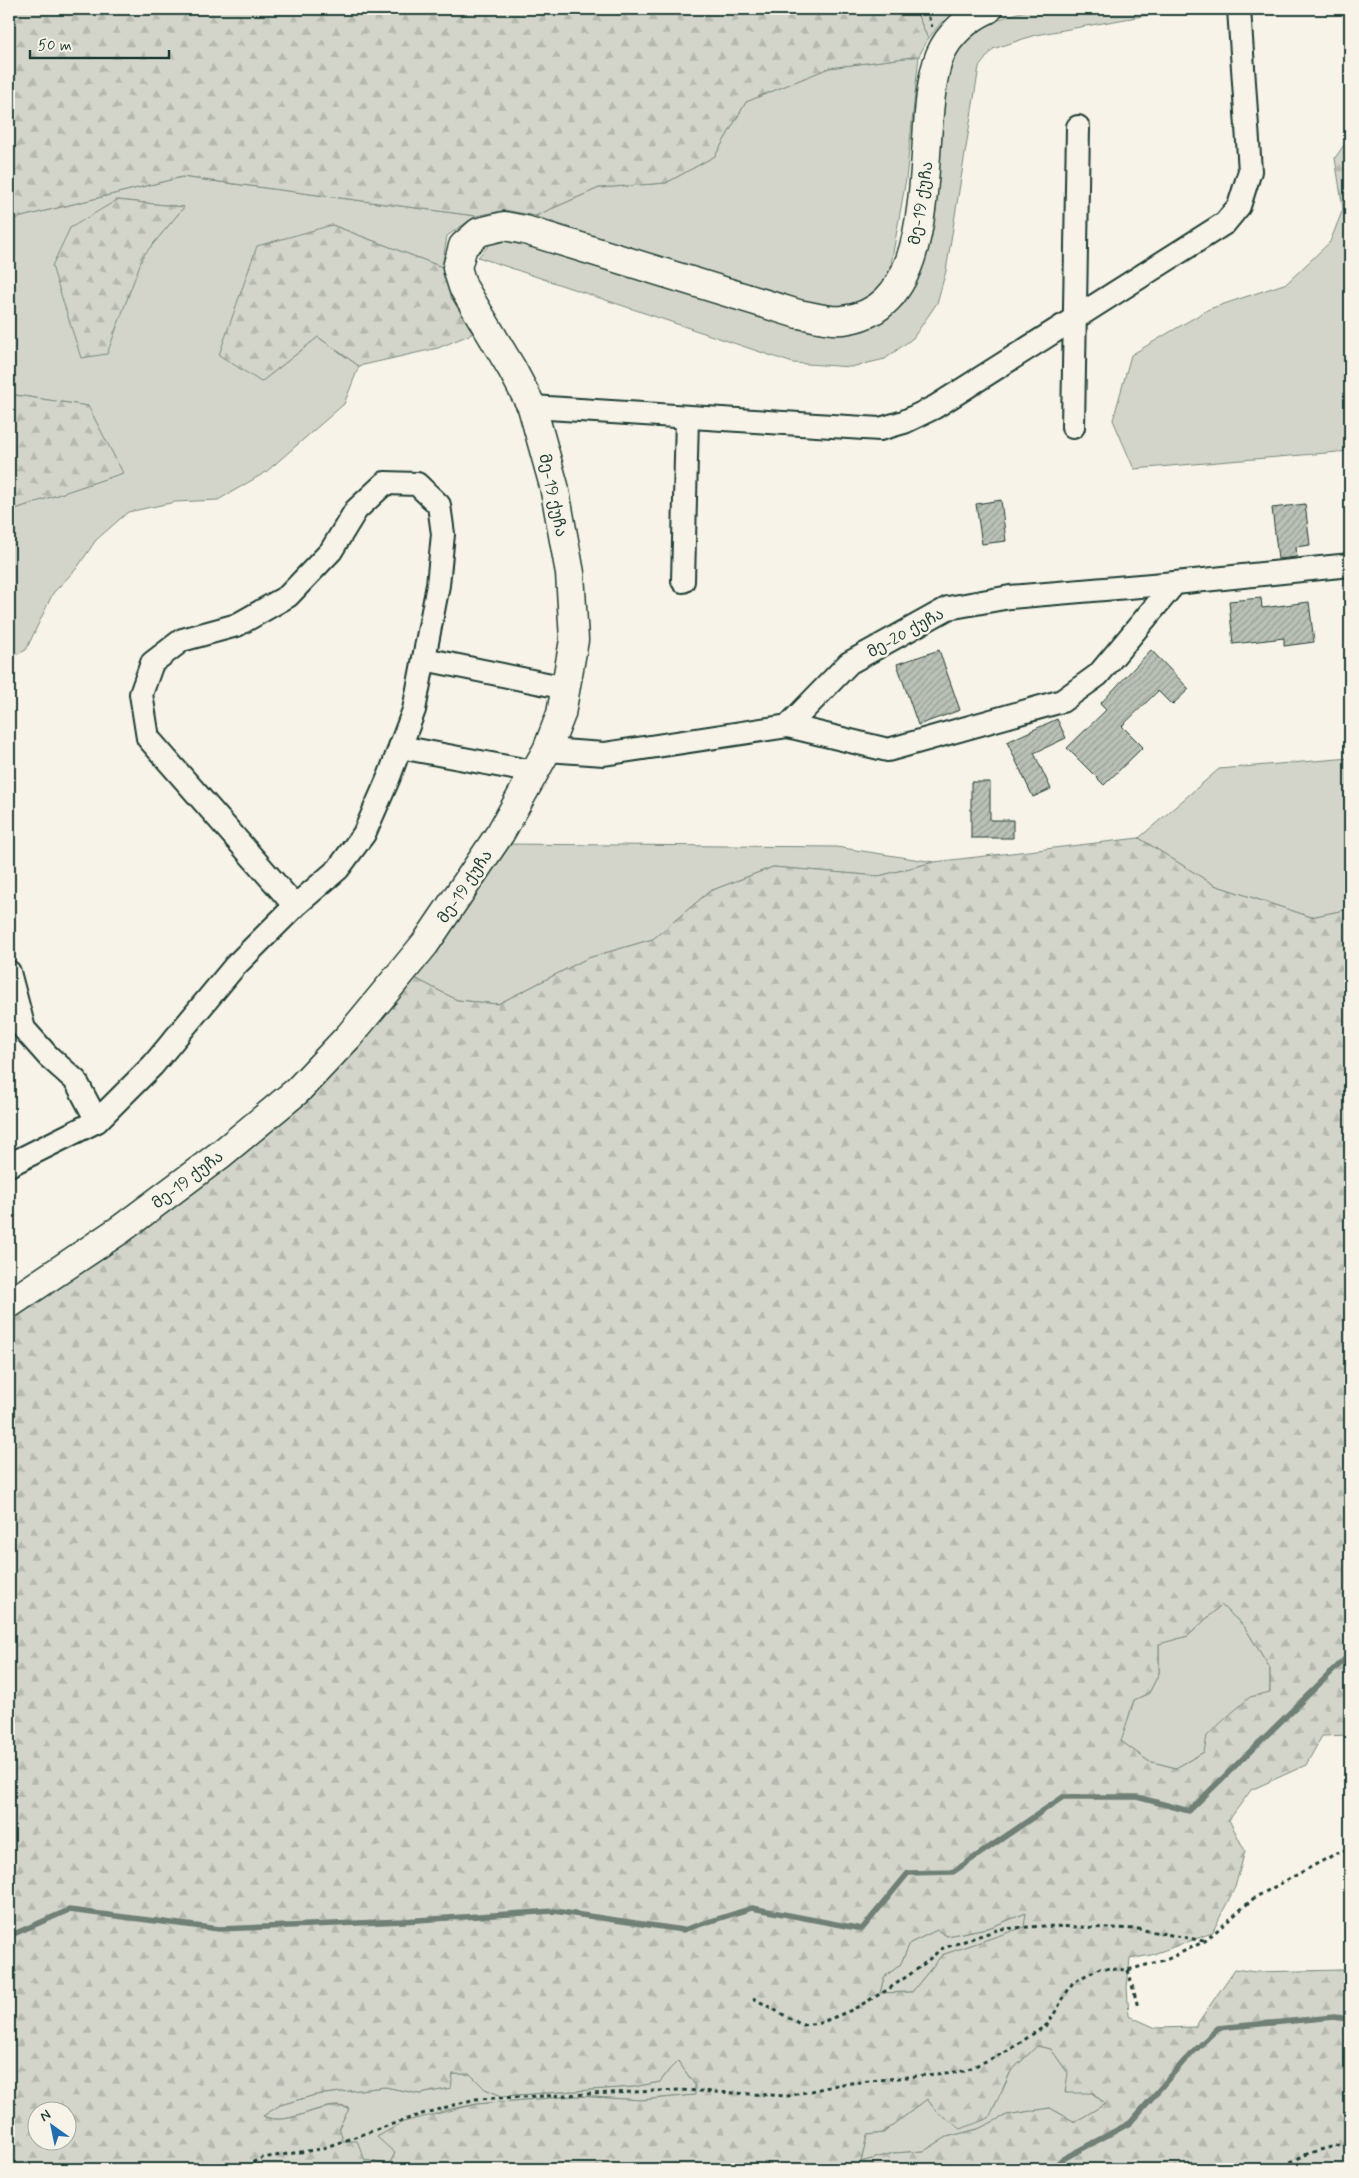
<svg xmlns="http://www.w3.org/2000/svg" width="1359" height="2178" viewBox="0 0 1359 2178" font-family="Mynerve,'Noto Sans Georgian',sans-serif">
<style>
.grass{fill:#d3d5ca;stroke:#79897f;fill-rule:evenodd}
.forest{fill:url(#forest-firs);stroke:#79897f;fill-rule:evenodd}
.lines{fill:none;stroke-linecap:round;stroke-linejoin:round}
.stream{stroke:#6f8077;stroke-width:5.5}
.building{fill:url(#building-hatch);stroke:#1f3d34}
.street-casing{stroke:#1f3d34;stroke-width:26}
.secondary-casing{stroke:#1f3d34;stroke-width:31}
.path{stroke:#1f3d34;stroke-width:3;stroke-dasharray:4 4;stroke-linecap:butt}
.street{stroke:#f7f3e8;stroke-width:22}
.secondary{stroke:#f7f3e8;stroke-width:28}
.labels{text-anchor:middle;stroke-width:5;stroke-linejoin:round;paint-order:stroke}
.street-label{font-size:16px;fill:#1f3d34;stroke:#f7f3e8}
</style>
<defs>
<pattern id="forest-firs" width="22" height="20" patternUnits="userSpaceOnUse" patternTransform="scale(1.25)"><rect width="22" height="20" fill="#d3d5ca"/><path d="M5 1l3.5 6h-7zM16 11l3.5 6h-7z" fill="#b5b8ae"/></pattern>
<pattern id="building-hatch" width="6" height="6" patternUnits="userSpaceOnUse" patternTransform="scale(1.25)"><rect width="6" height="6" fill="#bbc1b6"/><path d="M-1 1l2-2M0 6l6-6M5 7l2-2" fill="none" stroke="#979e95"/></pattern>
</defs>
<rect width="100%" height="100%" fill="#f7f3e8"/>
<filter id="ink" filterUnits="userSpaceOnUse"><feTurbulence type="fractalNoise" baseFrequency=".02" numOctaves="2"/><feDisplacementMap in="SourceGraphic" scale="10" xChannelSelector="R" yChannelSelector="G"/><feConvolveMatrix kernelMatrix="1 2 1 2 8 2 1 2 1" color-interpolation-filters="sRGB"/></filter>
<g filter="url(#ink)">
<!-- grass -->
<g class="grass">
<path d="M 915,9 L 952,9 L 928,39 Z"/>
<path d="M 1034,9 L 1182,9 L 1035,35 L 993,49 L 979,67 L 946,271 L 937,303 L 913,338 L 885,359 L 851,367 L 793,363 L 478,257 L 495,239 L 518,235 L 830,333 L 860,330 L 883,320 L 904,304 L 917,275 L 944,75 C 948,66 951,54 957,46 C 970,28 1012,13 1034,9 Z"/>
<path d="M 919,56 L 906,179 L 889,276 L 865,302 L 847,309 L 810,309 L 535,216 L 599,188 L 666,183 L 715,156 L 746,102 L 828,68 Z"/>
<path d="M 182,177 L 476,216 L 447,236 L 442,267 L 332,225 L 261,382 L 318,337 L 359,366 L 344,404 L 266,472 L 218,500 L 175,502 L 128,512 L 96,540 L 77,568 L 53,593 L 26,650 L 9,658 L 9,511 L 122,473 L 88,406 L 9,394 L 9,220 ZM 117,200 L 184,207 L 143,256 Z"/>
<path d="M 1350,205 L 1350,451 L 1134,469 L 1113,420 L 1131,355 L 1209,309 L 1287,283 L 1330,242 L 1343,209 Z"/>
<path d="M 1350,758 L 1350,903 L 1345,910 L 1311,917 L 1214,885 L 1139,838 L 1219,769 Z"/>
<path d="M 504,844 L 836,847 L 934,862 L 879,876 L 773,867 L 710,891 L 653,939 L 588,958 L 498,1004 L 457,1000 L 411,976 Z"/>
<path d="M 1221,1605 L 1244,1626 L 1270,1668 L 1270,1692 L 1204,1752 L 1176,1768 L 1148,1761 L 1121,1741 L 1134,1700 L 1149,1693 L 1159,1673 L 1159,1643 L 1188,1636 Z"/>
<path d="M 1026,1913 L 1025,1927 L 942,1955 L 912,1992 L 880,1993 L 884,1977 L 900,1965 L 910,1943 L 937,1930 L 947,1936 L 991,1927 Z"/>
<path d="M 1037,2046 L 1051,2049 L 1068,2073 L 1105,2104 L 1075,2122 L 1050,2108 L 1007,2115 L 978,2129 L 947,2137 L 924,2151 L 894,2153 L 861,2162 L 867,2135 L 883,2133 L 927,2099 L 937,2112 L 1001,2094 L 1011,2071 Z"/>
<path d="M 678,2061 L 695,2085 L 696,2095 L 642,2100 L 575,2096 L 477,2104 L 446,2110 L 378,2136 L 395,2153 L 389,2165 L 365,2160 L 343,2141 L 339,2127 L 349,2108 C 322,2098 290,2129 263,2116 L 280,2105 L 315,2095 L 385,2087 L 420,2094 L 450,2088 L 453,2074 L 470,2074 L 485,2089 L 502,2096 L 633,2087 L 660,2082 L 669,2070 Z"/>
</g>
<!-- forest -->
<g class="forest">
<path d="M 9,9 L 915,9 L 928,39 L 919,56 L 829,68 L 746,102 L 715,156 L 666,183 L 599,188 L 535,216 L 505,210 L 476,216 L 182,177 L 9,220 Z"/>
<path d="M 1350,139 L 1350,205 L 1343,209 L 1335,158 L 1346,142 Z"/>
<path d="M 117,200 L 184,207 L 143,256 L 107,354 L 81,358 L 52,266 L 70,228 Z"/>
<path d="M 332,225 L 442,267 L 474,333 L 438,348 L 359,366 L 318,337 L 261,382 L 219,355 L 257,246 Z"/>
<path d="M 9,394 L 88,406 L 123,473 L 9,511 Z"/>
<path d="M 1139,838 L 1214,885 L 1311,917 L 1345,910 L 1350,903 L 1350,1735 L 1322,1736 L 1306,1765 L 1251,1790 L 1229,1820 L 1245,1851 L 1235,1887 L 1212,1933 L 1151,1955 L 1130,1959 L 1127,1987 L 1129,2016 L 1156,2028 L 1195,2027 L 1235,1969 L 1255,1972 L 1342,1970 L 1350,1972 L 1350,2169 L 9,2169 L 9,1315 L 50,1290 L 411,976 L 457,1000 L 498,1004 L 588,958 L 653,939 L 710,891 L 773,867 L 879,876 L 934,862 ZM 1221,1605 L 1244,1626 L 1270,1668 L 1270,1692 L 1250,1697 L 1227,1717 L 1207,1736 L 1204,1752 L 1176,1768 L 1148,1761 L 1121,1741 L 1134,1700 L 1149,1693 L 1159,1673 L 1159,1644 L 1188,1636 ZM 1026,1913 L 1024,1927 L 942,1955 L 912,1992 L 880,1993 L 884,1977 L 900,1965 L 910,1943 L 937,1930 L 947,1936 L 991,1927 ZM 1037,2046 L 1051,2049 L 1068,2073 L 1065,2093 L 1093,2093 L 1105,2104 L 1075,2122 L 1050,2108 L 1007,2115 L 978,2129 L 947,2137 L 924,2151 L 894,2153 L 861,2162 L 867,2135 L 883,2133 L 927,2099 L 937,2112 L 961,2129 L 989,2118 L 1011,2071 ZM 678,2061 L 695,2085 L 695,2095 L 642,2100 L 575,2096 L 477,2104 L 403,2122 L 377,2137 L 395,2153 L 389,2165 L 365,2160 L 357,2141 L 343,2141 L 339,2127 L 349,2109 C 323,2098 290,2129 263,2116 L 280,2105 L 315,2095 L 385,2087 L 420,2094 L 451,2088 L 453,2074 L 470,2074 L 485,2089 L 502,2096 L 633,2087 L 660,2082 L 669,2070 ZM 38,2110 L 68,2110 L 68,2140 L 38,2140 Z"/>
</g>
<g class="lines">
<!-- stream -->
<g class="stream">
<path d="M 9,1936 L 69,1910 L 219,1929 L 403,1921 L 554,1911 L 683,1930 L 752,1908 L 862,1929 L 908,1873 L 953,1872 L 1063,1797 L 1137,1797 L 1189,1811 L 1347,1657 L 1350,1657"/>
<path d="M 1052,2169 L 1061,2160 L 1130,2123 L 1184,2061 L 1218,2028 L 1334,2017 L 1350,2019"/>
</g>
</g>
<!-- building -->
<g class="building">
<path d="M 1001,500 L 1006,541 L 982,544 L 976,504 Z"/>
<path d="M 1305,504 L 1310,545 L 1296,547 L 1297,557 L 1278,559 L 1272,508 Z"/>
<path d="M 1261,598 L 1262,608 L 1309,602 L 1314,642 L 1284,646 L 1284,638 L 1233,644 L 1229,601 Z"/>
<path d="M 939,650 L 960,710 L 918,725 L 897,664 Z"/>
<path d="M 1151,650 L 1189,689 L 1172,705 L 1158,691 L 1122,726 L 1143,747 L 1104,785 L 1067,748 L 1106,710 L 1100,704 Z"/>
<path d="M 1057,719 L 1066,738 L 1034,753 L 1051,789 L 1033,797 L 1007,742 Z"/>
<path d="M 971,782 L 990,782 L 990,820 L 1013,820 L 1013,838 L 971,838 Z"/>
</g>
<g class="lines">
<defs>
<g id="street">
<path d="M 532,407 L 880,429 L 904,422 L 935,407 L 1225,223 L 1239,206 L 1250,171 L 1239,9"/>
<path d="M 1073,427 L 1078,127"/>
<path d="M 683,581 L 687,417"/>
<path d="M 424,659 L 566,688"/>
<path d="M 788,726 L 888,750 L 1062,701 L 1098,675 L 1175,583"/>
<path d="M 400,747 L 534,772"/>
<path d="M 547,750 L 604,754 L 788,726 L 849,663 L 948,608 L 1010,597 L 1175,583 L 1350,565"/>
<path d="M 9,972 L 24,1029 L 48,1056 L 76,1081 L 97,1121"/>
<path d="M 9,1165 L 97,1121 L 153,1065 L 235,966 L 295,906 L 338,869 L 364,834 L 389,777 L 414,710 L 438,585 L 443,534 L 439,505 L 417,484 L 385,483 L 356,510 L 331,551 L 288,596 L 237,625 L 182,640 L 152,663 L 141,694 L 148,738 L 295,906"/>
</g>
<path id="secondary" d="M 9,1304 L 121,1229 L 221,1154 L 297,1091 L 349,1036 L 425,944 L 501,832 L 547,750 L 561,714 L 574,640 L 570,573 L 554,486 L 532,407 L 512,369 L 463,287 L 457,268 L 463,246 L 479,232 L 504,226 L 525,230 L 798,314 C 812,316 830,322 843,320 C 950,308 912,125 940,55 C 949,34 968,18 988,9"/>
</defs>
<!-- street casing -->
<use href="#street" class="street-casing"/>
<!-- secondary casing -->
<use href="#secondary" class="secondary-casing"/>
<!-- path -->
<g class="path">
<path d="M 926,9 L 932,27"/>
<path d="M 1128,1970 L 1138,2007"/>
<path d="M 753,1998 L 802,2025 L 820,2023 L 852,2010 L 887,1990 L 919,1968 L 941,1949 L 1000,1929 L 1044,1926 L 1113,1928 L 1138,1929 L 1204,1941"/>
<path d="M 238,2169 L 262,2158 L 320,2149 L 422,2114 L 475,2099 L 680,2090 L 788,2096 L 842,2084 L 964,2071 L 1006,2052 L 1048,2024 L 1073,1982 L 1100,1968 L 1128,1970 L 1168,1959 L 1205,1941 L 1254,1898 L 1337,1853 L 1350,1848"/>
<path d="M 1276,2169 L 1309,2153 L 1350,2142"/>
<path d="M 1347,2169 L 1350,2168"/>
</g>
<!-- street -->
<use href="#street" class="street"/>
<!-- secondary -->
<use href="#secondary" class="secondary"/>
</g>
</g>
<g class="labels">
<!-- street labels -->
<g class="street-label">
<text transform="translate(920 203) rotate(-81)" y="6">მე-19 ქუჩა</text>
<text transform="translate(554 495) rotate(78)" y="6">მე-19 ქუჩა</text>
<text transform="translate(905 632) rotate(-29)" y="6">მე-20 ქუჩა</text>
<text transform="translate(464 886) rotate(-56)" y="6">მე-19 ქუჩა</text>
<text transform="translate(187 1179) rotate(-37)" y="6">მე-19 ქუჩა</text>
</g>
</g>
<!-- margin -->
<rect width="1359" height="2178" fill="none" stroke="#f7f3e8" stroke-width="30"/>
<rect x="15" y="15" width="1329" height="2148" fill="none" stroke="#1f3d34" stroke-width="2" filter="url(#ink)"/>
<!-- north arrow -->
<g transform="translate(52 2126) rotate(327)"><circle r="24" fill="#f7f3e8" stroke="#a1aaa0"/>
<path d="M0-4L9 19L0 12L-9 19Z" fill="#1f6fb2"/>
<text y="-8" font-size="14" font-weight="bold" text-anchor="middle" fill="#1f3d34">N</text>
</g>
<!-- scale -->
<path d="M30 50v8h139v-8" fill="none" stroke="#1f3d34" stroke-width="2.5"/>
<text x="38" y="50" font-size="15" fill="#1f3d34" stroke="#f7f3e8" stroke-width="4" paint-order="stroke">50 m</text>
</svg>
